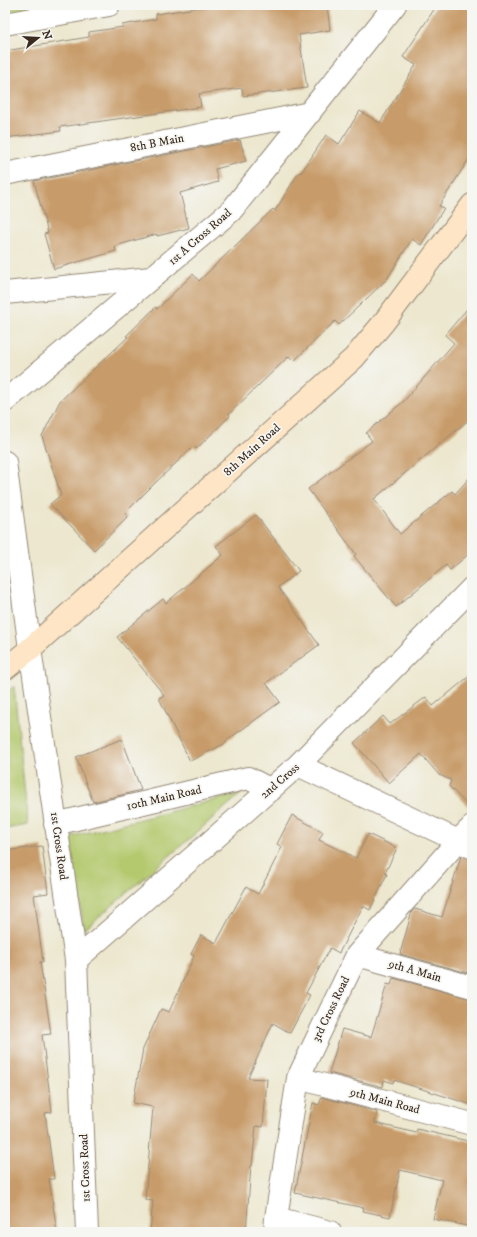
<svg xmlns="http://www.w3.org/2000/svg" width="477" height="1237" font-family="'IM FELL DW Pica',serif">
	<rect width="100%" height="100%" fill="#f6f6f2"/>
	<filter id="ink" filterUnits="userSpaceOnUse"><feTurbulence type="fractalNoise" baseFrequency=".025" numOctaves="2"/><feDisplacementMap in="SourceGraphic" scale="8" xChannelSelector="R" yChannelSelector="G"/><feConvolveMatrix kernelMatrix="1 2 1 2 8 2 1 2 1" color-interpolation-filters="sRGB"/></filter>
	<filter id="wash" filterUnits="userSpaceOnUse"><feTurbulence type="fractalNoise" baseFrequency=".012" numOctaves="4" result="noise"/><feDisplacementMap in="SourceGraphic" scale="16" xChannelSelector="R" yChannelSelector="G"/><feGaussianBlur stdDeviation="0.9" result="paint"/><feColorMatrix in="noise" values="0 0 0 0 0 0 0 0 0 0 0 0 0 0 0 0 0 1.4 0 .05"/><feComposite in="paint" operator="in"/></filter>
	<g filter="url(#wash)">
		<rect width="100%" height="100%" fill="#ece7ce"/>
		<path fill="#b4c96e" stroke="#787a46" d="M 5,5 L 110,5 L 5,24 Z
			M 14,686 L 28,825 L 5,829 L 5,694 Z
			M 242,793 L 84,930 L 70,837 Z"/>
		<g id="blocks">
			<path fill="#c89c6a" d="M 216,5 L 327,5 L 330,30 L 299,35 L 307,88 L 243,96 L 242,88 L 199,94 L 201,107 L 60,127 L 61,131 L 5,138 L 5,51 L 89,37 L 89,32 L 123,27 L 122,25 L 156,19 L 156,14 Z
				M 437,5 L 472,5 L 472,154 L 439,206 L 444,208 L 421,245 L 412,239 L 387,279 L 339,325 L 335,321 L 294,361 L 289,356 L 229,414 L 230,416 L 196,449 L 194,446 L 156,482 L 125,513 L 128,517 L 94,550 L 50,504 L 61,495 L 42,436 L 60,401 L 128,337 L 126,336 L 156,307 L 157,309 L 193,274 L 199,281 L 273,209 L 275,211 L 299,172 L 301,173 L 326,135 L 339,144 L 360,111 L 380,123 L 416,65 L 403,57 Z
				M 240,140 L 246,161 L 215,169 L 218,182 L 180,193 L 189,228 L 157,236 L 157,234 L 115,246 L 116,251 L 54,269 L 44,234 L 48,233 L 34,181 Z
				M 472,303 L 472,417 L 374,499 L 400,534 L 452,491 L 455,494 L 472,475 L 472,551 L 450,570 L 446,565 L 396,607 L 354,556 L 356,554 L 308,489 L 372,441 L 366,433 L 404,401 L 454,343 L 445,335 Z
				M 256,515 L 299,571 L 278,587 L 319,645 L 266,683 L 280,702 L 226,741 L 226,743 L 190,761 L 159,698 L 164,695 L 117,637 L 163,599 L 166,603 L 223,555 L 216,546 Z
				M 472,674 L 472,810 L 449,786 L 451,780 L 439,775 L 421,754 L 389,783 L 354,743 L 383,716 L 390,724 L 426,697 L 433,706 Z
				M 122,739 L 141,790 L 93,802 L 76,757 Z
				M 292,815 L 323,832 L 319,840 L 356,858 L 368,834 L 397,848 L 385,873 L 387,874 L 370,910 L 363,906 L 339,953 L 330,948 L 306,993 L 310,995 L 290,1033 L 273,1023 L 248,1078 L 267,1079 L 263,1127 L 256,1126 L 252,1166 L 251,1166 L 246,1232 L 150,1232 L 153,1201 L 145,1200 L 153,1107 L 133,1103 L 143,1049 L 161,1009 L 169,1012 L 194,956 L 191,954 L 201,935 L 216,943 L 246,887 L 258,894 L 282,847 L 277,844 Z
				M 42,846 L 48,893 L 34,895 L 43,962 L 40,962 L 51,1034 L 42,1035 L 52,1112 L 45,1113 L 54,1179 L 49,1179 L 57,1232 L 5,1232 L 5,851 Z
				M 461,856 L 472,859 L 472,974 L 400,954 L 412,911 L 415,909 L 442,917 Z
				M 393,978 L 472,999 L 472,1105 L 394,1080 L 393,1083 L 384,1080 L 383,1087 L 329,1073 L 342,1029 L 371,1037 L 387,984 L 391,985 Z
				M 322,1097 L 377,1112 L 375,1123 L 416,1133 L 417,1129 L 472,1142 L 472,1227 L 433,1219 L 442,1180 L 400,1170 L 390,1217 L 363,1211 L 364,1208 L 295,1193 L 313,1103 L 319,1105 Z"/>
		</g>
	</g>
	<g filter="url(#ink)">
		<use href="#blocks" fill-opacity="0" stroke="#948876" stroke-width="1"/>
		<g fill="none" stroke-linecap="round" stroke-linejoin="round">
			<g stroke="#948876" stroke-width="24">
				<path id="street" d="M 5,24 L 109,5
					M 5,174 L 310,113
					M 5,293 L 151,278
					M 5,401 L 231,211 L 395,5
					M 5,462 L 30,649 L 76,960 L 87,1232
					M 298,765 L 471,847
					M 55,824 L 248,778 L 271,790
					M 357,955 L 472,987
					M 76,960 L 298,765 L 472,588
					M 298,1078 L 472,1124
					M 276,1218 L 330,1232
					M 275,1232 L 276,1218 L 298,1078 L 357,955 L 458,841 L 472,827"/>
			</g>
			<g stroke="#948876" stroke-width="24">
				<path id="secondary" d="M 5,669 L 30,649 L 354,358 L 384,322 L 472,205"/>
			</g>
			<use href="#street" stroke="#fff" stroke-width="22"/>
			<use href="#secondary" stroke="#fde5c5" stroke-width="22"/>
		</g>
	</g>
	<g text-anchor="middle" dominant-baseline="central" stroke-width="3.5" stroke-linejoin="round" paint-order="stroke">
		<g font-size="12" fill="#3b2a1e" stroke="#f6f6f2">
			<text transform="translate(157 143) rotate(-11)">8th B Main</text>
			<text transform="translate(200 237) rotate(-41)">1st A Cross Road</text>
			<text transform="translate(252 450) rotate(-42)">8th Main Road</text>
			<text transform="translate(280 781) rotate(-41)">2nd Cross</text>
			<text transform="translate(164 798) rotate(-13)">10th Main Road</text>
			<text transform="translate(59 846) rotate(82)">1st Cross Road</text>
			<text transform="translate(415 971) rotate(16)">9th A Main</text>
			<text transform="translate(331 1009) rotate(-64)">3rd Cross Road</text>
			<text transform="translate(385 1101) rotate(15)">9th Main Road</text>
			<text transform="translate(85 1168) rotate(-92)">1st Cross Road</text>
		</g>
	</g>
	<rect width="477" height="1237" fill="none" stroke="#f6f6f2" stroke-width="20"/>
	<g transform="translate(38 38) rotate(72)" stroke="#f6f6f2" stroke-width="3" paint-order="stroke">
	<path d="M0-3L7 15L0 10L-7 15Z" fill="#3b2a1e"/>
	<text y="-6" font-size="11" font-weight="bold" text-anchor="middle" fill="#3b2a1e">N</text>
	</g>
</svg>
